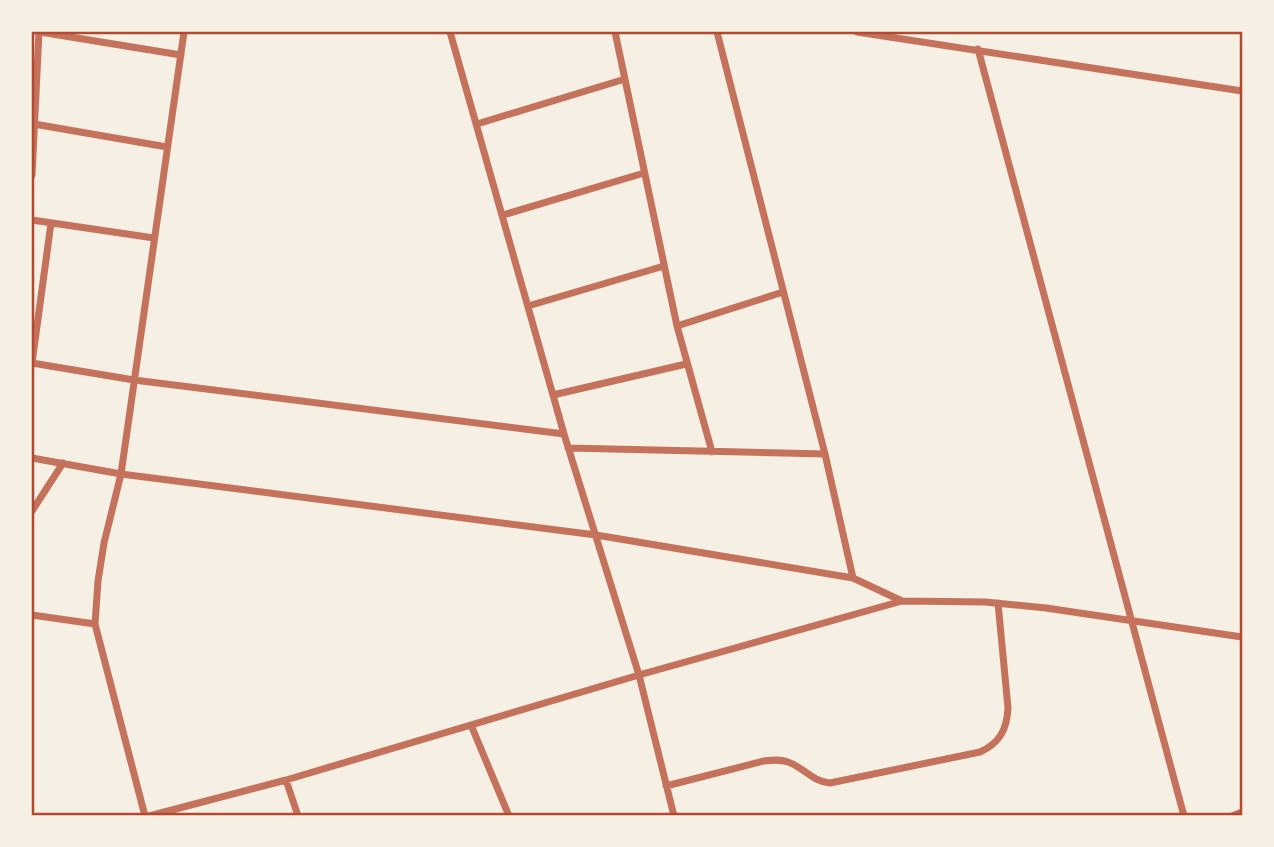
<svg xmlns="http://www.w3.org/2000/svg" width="1274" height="847" font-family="Helvetica,sans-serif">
	<rect width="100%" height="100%" fill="#f6efe4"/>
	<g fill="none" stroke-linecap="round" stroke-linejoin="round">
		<path stroke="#c5725c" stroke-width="7" d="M 40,32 L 181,55
			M 450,32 L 564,434 L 639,675 L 674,816
			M 615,32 L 677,326 L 712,452
			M 717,32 L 825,454 L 853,578
			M 857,32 L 1242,91
			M 978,49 L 1184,816
			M 34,124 L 167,147
			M 477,124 L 625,79
			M 32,175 L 39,32
			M 503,215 L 644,173
			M 32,220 L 154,238
			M 528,306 L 664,266
			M 677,326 L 783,292
			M 32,363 L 134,380 L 564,434
			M 32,363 L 51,223
			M 553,395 L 686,364
			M 568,448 L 825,454
			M 32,458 L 121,474 L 596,535 L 853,578 L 902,601
			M 32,511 L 63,463
			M 32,615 L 95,624
			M 471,725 L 509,816
			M 286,780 L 298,816
			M 666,786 L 764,761 C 772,760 780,759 788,762 C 803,767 813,782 830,783 L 980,752 C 1000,743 1007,729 1008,708 L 998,603
			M 145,816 L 95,624 L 98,581 L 104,543 L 121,474 L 184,32
			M 149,816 L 286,780 L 639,675 L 902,601 L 985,602 L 1046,608 L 1242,637
			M 1232,816 L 1242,812"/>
	</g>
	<rect width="1274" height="847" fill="none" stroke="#f6efe4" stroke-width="66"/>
	<rect x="33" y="33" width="1208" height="781" fill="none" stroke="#b5482f" stroke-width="2.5"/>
</svg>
